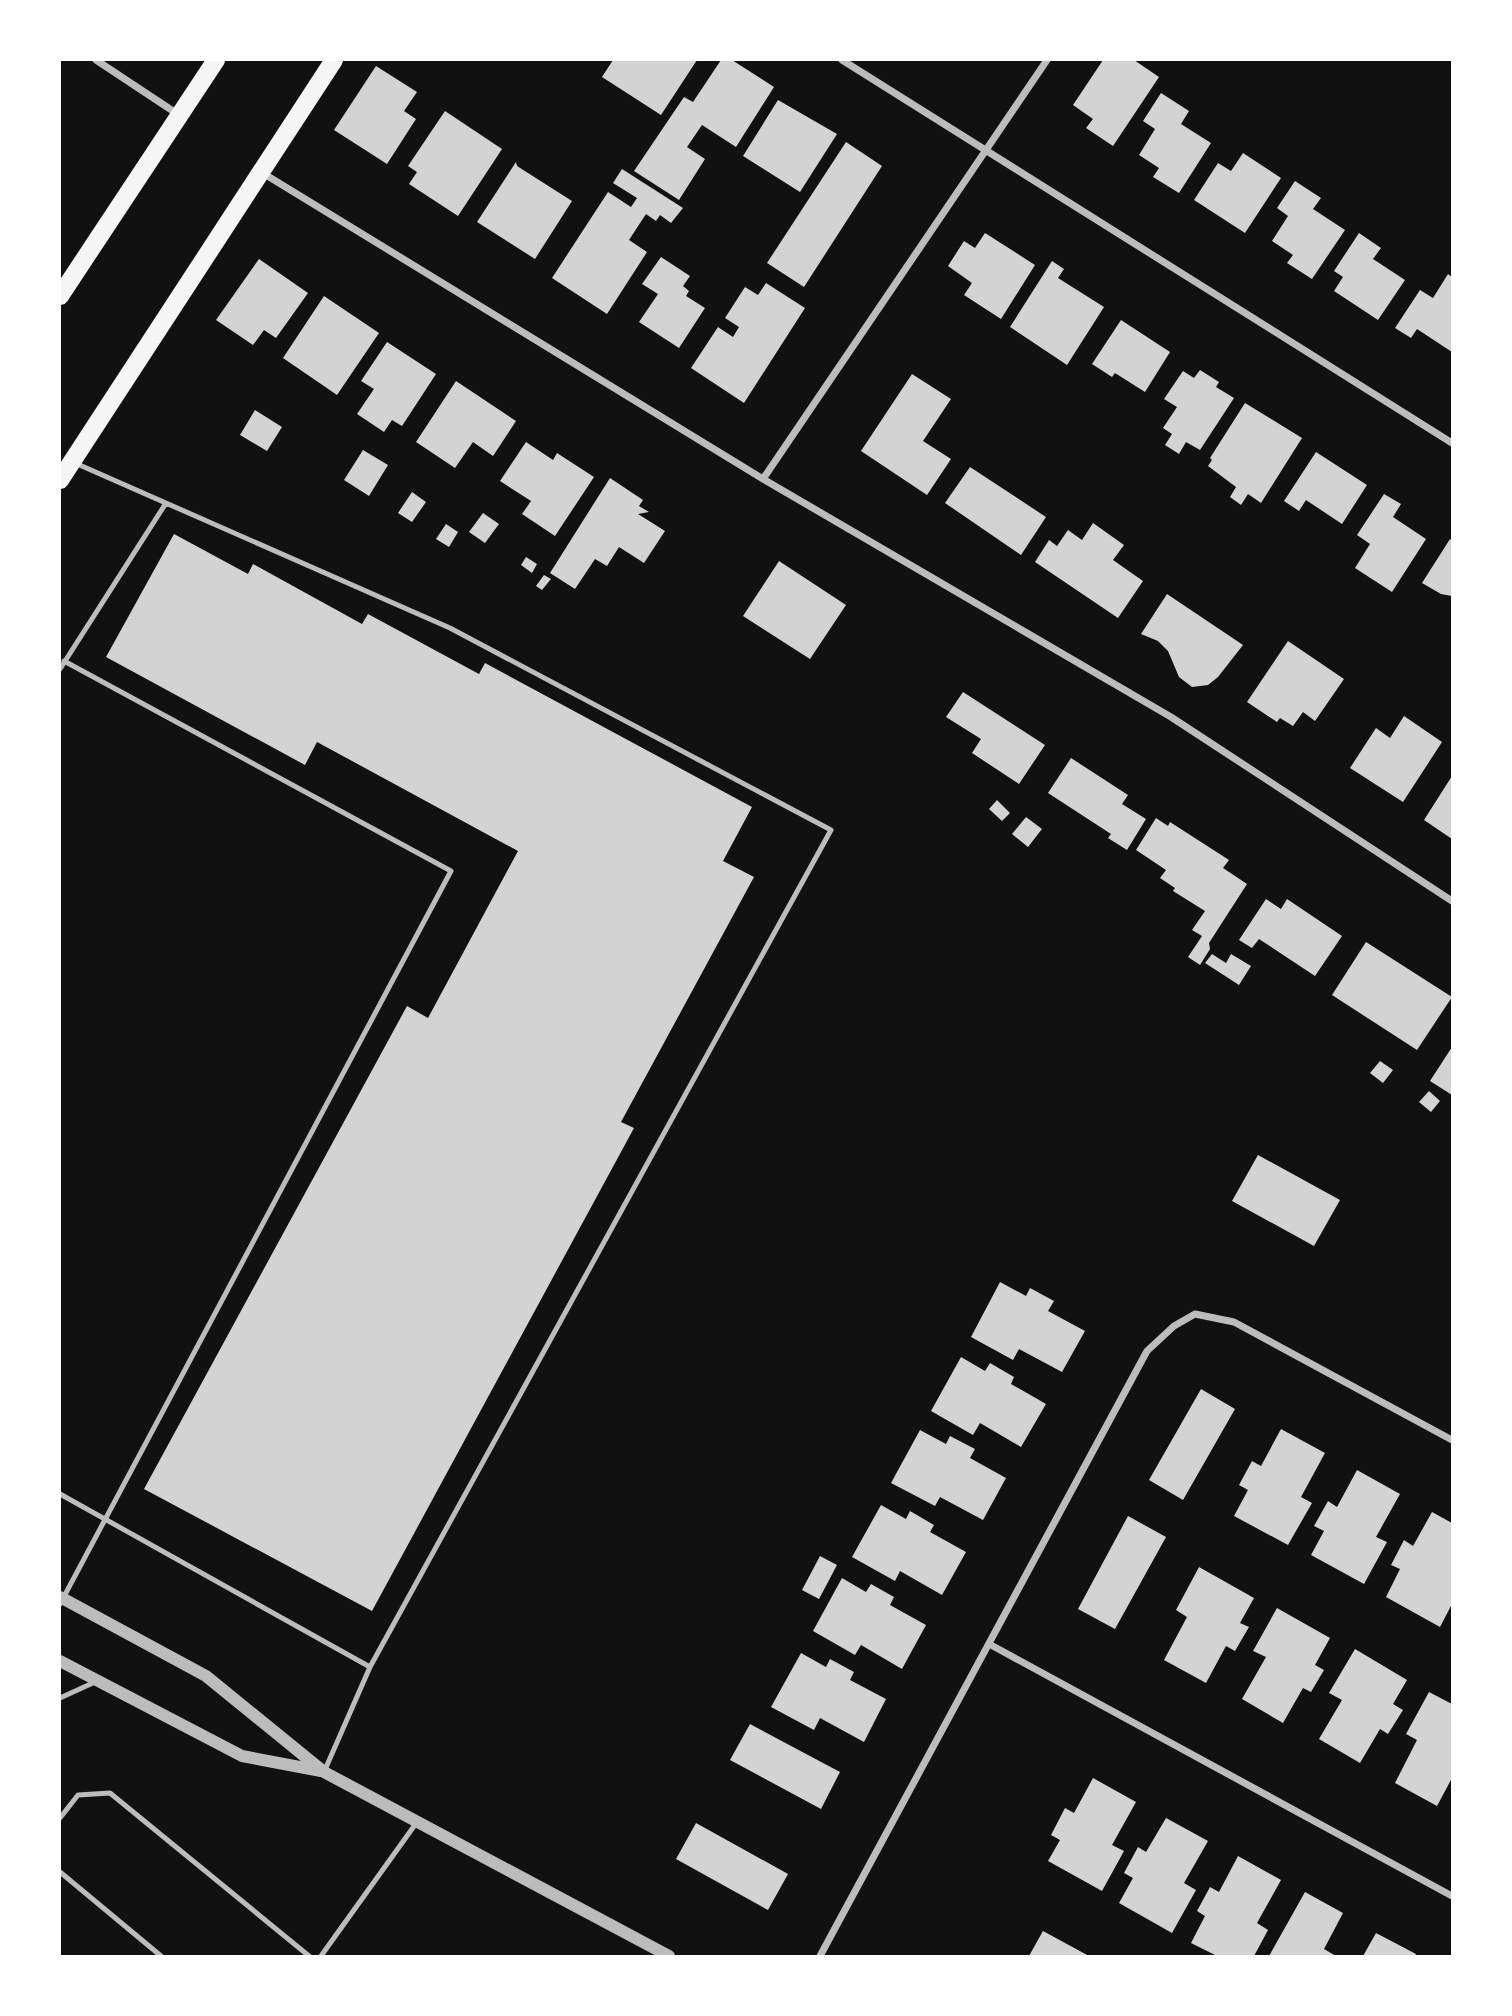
<svg xmlns="http://www.w3.org/2000/svg" width="1512" height="2016" font-family="'DejaVu Sans',sans-serif">
	<rect width="100%" height="100%" fill="#111"/>
	<path fill="#d3d3d3" d="M 613,60 L 697,60 L 661,115 L 602,77 Z
		M 721,60 L 732,60 L 774,87 L 736,147 L 702,125 L 687,147 L 705,159 L 679,200 L 634,171 L 684,97 L 693,102 Z
		M 1103,60 L 1134,60 L 1159,77 L 1113,146 L 1086,128 L 1093,119 L 1073,105 Z
		M 376,66 L 417,92 L 404,111 L 416,119 L 387,164 L 334,130 Z
		M 1161,93 L 1189,111 L 1181,124 L 1211,143 L 1179,193 L 1153,177 L 1159,168 L 1139,155 L 1155,129 L 1143,121 Z
		M 778,100 L 837,134 L 800,192 L 743,156 Z
		M 445,111 L 502,149 L 458,216 L 409,184 L 417,172 L 408,166 Z
		M 846,142 L 882,166 L 804,287 L 767,263 Z
		M 1243,153 L 1281,178 L 1245,233 L 1194,200 L 1218,163 L 1231,171 Z
		M 516,162 L 517,166 L 572,201 L 535,259 L 477,222 Z
		M 622,169 L 683,208 L 671,223 L 660,215 L 656,221 L 646,214 L 629,240 L 647,252 L 607,314 L 552,278 L 608,192 L 631,207 L 637,198 L 613,183 Z
		M 1295,181 L 1321,198 L 1313,209 L 1345,230 L 1312,279 L 1287,263 L 1293,255 L 1272,241 L 1288,216 L 1277,208 Z
		M 985,233 L 1035,265 L 1001,319 L 964,295 L 972,283 L 948,266 L 964,241 L 975,248 Z
		M 1359,233 L 1381,248 L 1373,259 L 1405,280 L 1378,320 L 1334,291 L 1343,277 L 1334,271 Z
		M 661,257 L 690,276 L 683,286 L 689,291 L 686,296 L 705,308 L 679,348 L 639,322 L 658,294 L 642,284 Z
		M 259,259 L 308,293 L 276,338 L 264,330 L 253,345 L 216,320 Z
		M 1052,261 L 1064,269 L 1058,278 L 1104,307 L 1067,365 L 1010,327 Z
		M 1448,274 L 1452,277 L 1452,352 L 1417,329 L 1411,338 L 1395,328 L 1420,290 L 1433,298 Z
		M 766,283 L 805,308 L 744,403 L 691,368 L 718,327 L 733,337 L 739,327 L 725,318 L 745,287 L 758,295 Z
		M 324,296 L 379,333 L 337,395 L 283,358 Z
		M 1121,320 L 1170,352 L 1145,392 L 1115,373 L 1112,377 L 1092,364 Z
		M 387,342 L 436,374 L 402,426 L 392,420 L 384,432 L 357,414 L 374,389 L 361,381 Z
		M 1200,370 L 1219,382 L 1216,387 L 1234,398 L 1200,450 L 1186,442 L 1179,454 L 1165,445 L 1172,434 L 1163,428 L 1177,407 L 1164,399 L 1183,371 L 1194,378 Z
		M 912,374 L 951,399 L 923,441 L 951,459 L 927,495 L 861,451 Z
		M 456,381 L 516,421 L 493,456 L 473,442 L 455,468 L 416,442 Z
		M 1245,403 L 1302,438 L 1261,503 L 1248,494 L 1241,505 L 1230,497 L 1236,487 L 1208,466 L 1212,460 L 1210,458 Z
		M 255,410 L 282,427 L 267,451 L 240,435 Z
		M 526,442 L 553,460 L 557,453 L 594,477 L 555,536 L 522,514 L 531,501 L 500,481 Z
		M 363,450 L 388,465 L 369,496 L 344,480 Z
		M 1316,452 L 1367,485 L 1342,524 L 1306,500 L 1299,511 L 1284,501 Z
		M 970,467 L 1046,517 L 1021,555 L 945,503 Z
		M 610,478 L 643,500 L 639,506 L 649,512 L 638,514 L 665,531 L 644,563 L 619,547 L 607,566 L 595,559 L 575,589 L 550,573 Z
		M 412,492 L 426,502 L 412,522 L 398,513 Z
		M 1384,494 L 1401,504 L 1393,517 L 1426,539 L 1392,592 L 1355,568 L 1370,544 L 1357,535 Z
		M 483,513 L 499,524 L 485,543 L 469,532 Z
		M 1093,523 L 1124,545 L 1113,560 L 1143,581 L 1118,618 L 1035,562 L 1049,540 L 1057,546 L 1068,530 L 1082,540 Z
		M 446,524 L 458,532 L 449,547 L 436,539 Z
		M 174,534 L 248,574 L 253,564 L 362,624 L 368,614 L 479,674 L 485,663 L 752,807 L 723,861 L 754,877 L 621,1122 L 634,1128 L 372,1611 L 144,1489 L 407,1006 L 428,1018 L 518,851 L 317,742 L 305,765 L 106,657 Z
		M 1450,539 L 1452,541 L 1452,596 L 1441,594 L 1422,583 Z
		M 526,557 L 537,564 L 532,573 L 521,565 Z
		M 779,561 L 846,605 L 810,659 L 743,616 Z
		M 544,575 L 551,579 L 542,590 L 536,586 Z
		M 1167,594 L 1243,645 L 1218,677 L 1208,685 L 1192,687 L 1179,677 L 1168,651 L 1158,641 L 1141,634 Z
		M 1288,641 L 1344,679 L 1315,721 L 1303,712 L 1293,726 L 1280,718 L 1277,722 L 1247,702 Z
		M 963,692 L 1045,745 L 1019,784 L 972,753 L 981,739 L 946,717 Z
		M 1404,716 L 1442,742 L 1403,802 L 1350,768 L 1376,728 L 1390,738 Z
		M 1071,758 L 1128,795 L 1122,804 L 1146,819 L 1127,850 L 1108,838 L 1111,834 L 1048,793 Z
		M 1452,776 L 1452,839 L 1424,820 Z
		M 997,800 L 1010,813 L 1002,821 L 989,809 Z
		M 1026,817 L 1042,829 L 1028,847 L 1012,834 Z
		M 1156,818 L 1168,826 L 1170,822 L 1229,860 L 1223,868 L 1247,884 L 1209,943 L 1210,949 L 1200,965 L 1188,957 L 1202,936 L 1192,930 L 1205,911 L 1173,891 L 1175,888 L 1160,878 L 1166,870 L 1136,850 Z
		M 1266,899 L 1281,909 L 1287,899 L 1342,936 L 1315,976 L 1259,939 L 1252,948 L 1239,940 Z
		M 1366,942 L 1452,997 L 1417,1050 L 1332,995 Z
		M 1212,954 L 1226,963 L 1231,954 L 1251,966 L 1239,985 L 1205,963 Z
		M 1452,1047 L 1452,1095 L 1430,1081 Z
		M 1380,1061 L 1393,1070 L 1383,1083 L 1370,1073 Z
		M 1429,1091 L 1440,1101 L 1431,1112 L 1419,1102 Z
		M 1258,1155 L 1340,1200 L 1314,1246 L 1232,1201 Z
		M 1000,1282 L 1026,1296 L 1030,1288 L 1054,1301 L 1048,1311 L 1085,1331 L 1062,1372 L 1019,1349 L 1013,1360 L 971,1337 Z
		M 961,1357 L 985,1371 L 990,1363 L 1014,1377 L 1011,1384 L 1046,1404 L 1021,1447 L 980,1423 L 973,1435 L 931,1411 Z
		M 1201,1389 L 1235,1409 L 1183,1500 L 1149,1480 Z
		M 1281,1429 L 1325,1453 L 1301,1497 L 1312,1503 L 1288,1545 L 1234,1516 L 1248,1490 L 1239,1485 L 1252,1461 L 1261,1466 Z
		M 920,1430 L 946,1444 L 950,1436 L 975,1449 L 970,1458 L 1006,1478 L 983,1520 L 940,1497 L 935,1506 L 891,1483 Z
		M 1357,1470 L 1400,1494 L 1376,1537 L 1387,1542 L 1364,1584 L 1311,1555 L 1324,1531 L 1314,1526 L 1328,1501 L 1337,1507 Z
		M 881,1505 L 906,1519 L 910,1511 L 934,1525 L 930,1532 L 966,1552 L 942,1595 L 900,1571 L 895,1581 L 852,1557 Z
		M 1432,1512 L 1452,1523 L 1452,1604 L 1440,1627 L 1386,1597 L 1400,1569 L 1391,1565 L 1404,1540 L 1413,1546 Z
		M 1128,1516 L 1166,1537 L 1115,1629 L 1078,1609 Z
		M 820,1556 L 837,1565 L 819,1599 L 802,1590 Z
		M 1199,1567 L 1254,1598 L 1240,1623 L 1249,1627 L 1235,1651 L 1226,1646 L 1206,1683 L 1164,1660 L 1187,1617 L 1176,1610 Z
		M 842,1578 L 866,1592 L 871,1584 L 894,1597 L 890,1605 L 926,1625 L 902,1669 L 861,1645 L 855,1655 L 813,1631 Z
		M 1277,1608 L 1330,1638 L 1315,1665 L 1324,1670 L 1311,1692 L 1303,1688 L 1283,1723 L 1242,1699 L 1266,1657 L 1253,1651 Z
		M 1355,1649 L 1407,1680 L 1393,1704 L 1403,1710 L 1388,1734 L 1380,1729 L 1360,1763 L 1319,1739 L 1342,1700 L 1329,1693 Z
		M 801,1653 L 826,1667 L 830,1659 L 854,1672 L 850,1680 L 886,1699 L 864,1742 L 820,1718 L 814,1730 L 771,1707 Z
		M 1429,1692 L 1452,1704 L 1452,1778 L 1437,1806 L 1395,1783 L 1417,1740 L 1406,1734 Z
		M 750,1724 L 840,1772 L 821,1809 L 730,1760 Z
		M 1093,1778 L 1136,1802 L 1112,1845 L 1124,1851 L 1102,1891 L 1048,1861 L 1060,1840 L 1051,1835 L 1065,1808 L 1074,1813 Z
		M 1166,1818 L 1208,1841 L 1184,1883 L 1196,1890 L 1172,1933 L 1119,1903 L 1133,1878 L 1124,1873 L 1138,1847 L 1146,1852 Z
		M 696,1823 L 788,1874 L 768,1910 L 676,1859 Z
		M 1238,1856 L 1281,1880 L 1257,1923 L 1268,1930 L 1254,1956 L 1217,1956 L 1191,1943 L 1205,1916 L 1197,1911 L 1210,1887 L 1219,1892 Z
		M 1305,1892 L 1343,1913 L 1324,1949 L 1336,1956 L 1269,1956 Z
		M 1043,1931 L 1089,1956 L 1029,1956 Z
		M 1376,1933 L 1416,1954 L 1415,1956 L 1363,1956 Z"/>
	<g fill="none" stroke-linecap="round" stroke-linejoin="round">
		<path stroke="#bcbcbc" stroke-width="5" d="M 75,463 L 450,628 L 831,830 L 370,1667
			M 60,669 L 166,503
			M 60,1494 L 370,1667 L 324,1772
			M 60,1604 L 451,871 L 64,661
			M 60,1698 L 95,1682
			M 60,1818 L 78,1795 L 110,1793 L 309,1956
			M 60,1872 L 161,1956
			M 321,1956 L 417,1822"/>
		<path stroke="#bcbcbc" stroke-width="7" d="M 96,60 L 179,115
			M 842,60 L 1452,443
			M 261,172 L 763,479 L 1171,717 L 1452,901
			M 763,479 L 1047,60
			M 991,1645 L 1452,1896
			M 820,1956 L 1147,1351 L 1174,1326 L 1195,1314 L 1234,1322 L 1452,1440"/>
		<path stroke="#bcbcbc" stroke-width="12" d="M 60,1597 L 206,1676 L 324,1772 L 669,1956
			M 60,1661 L 242,1756 L 321,1771"/>
		<path stroke="#f5f5f5" stroke-width="18" d="M 60,296 L 216,60
			M 60,480 L 334,60"/>
	</g>
	<rect width="1512" height="2016" fill="none" stroke="#ffffff" stroke-width="122"/>
</svg>
